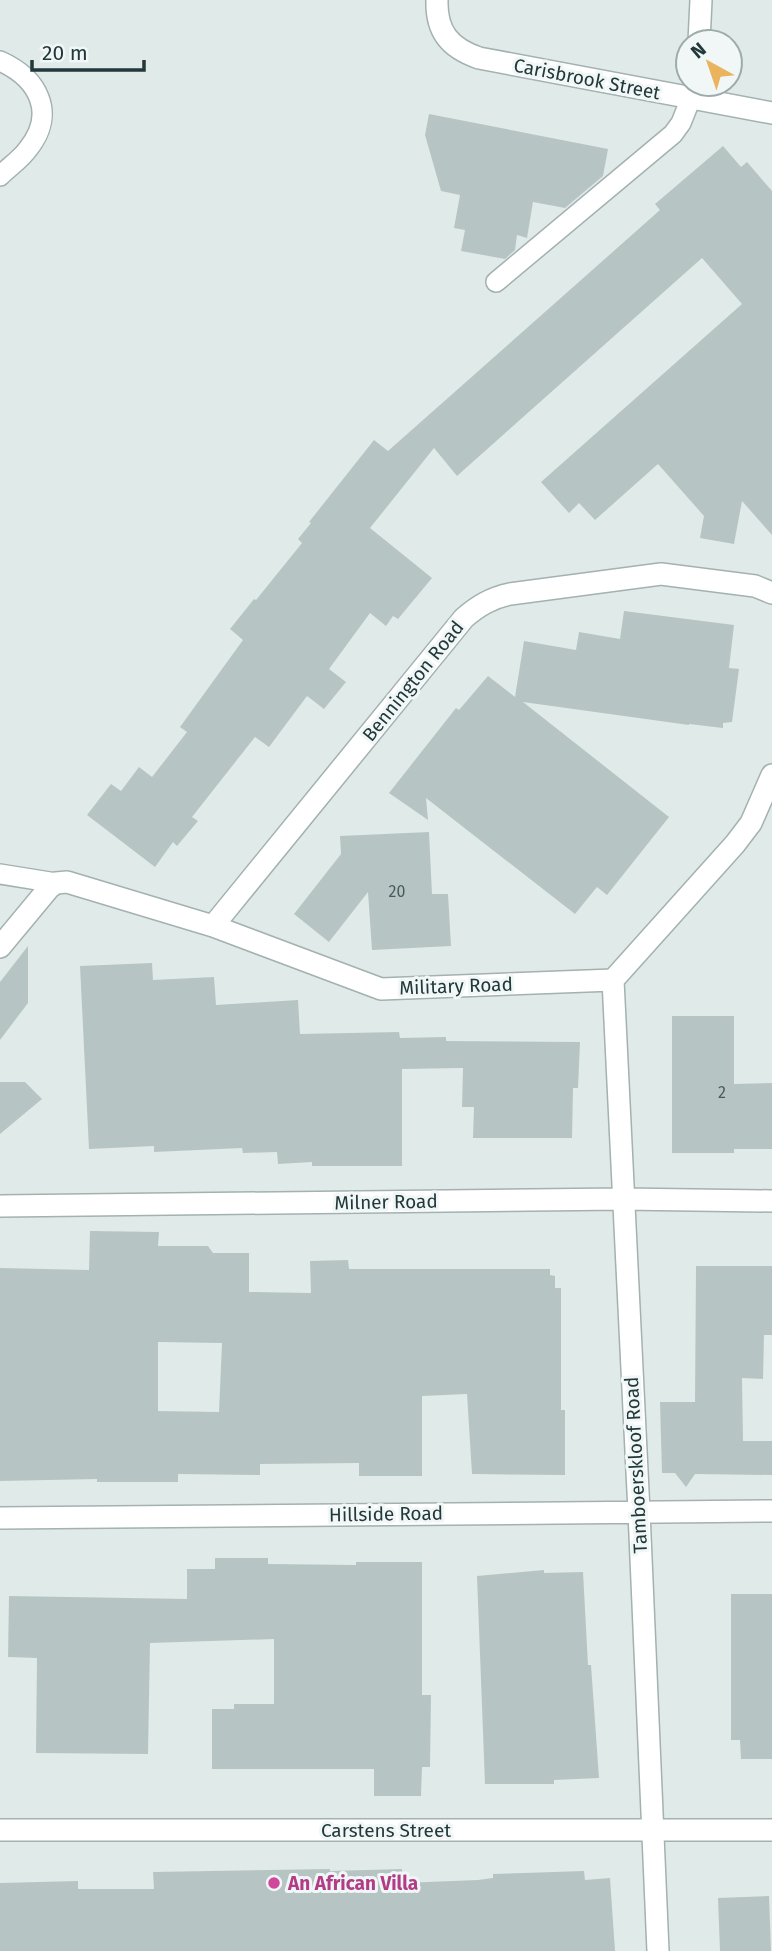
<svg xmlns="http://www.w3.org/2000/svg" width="772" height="1951" font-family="'Fira Sans',sans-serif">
	<rect width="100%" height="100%" fill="#e0eae9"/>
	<path fill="#b6c5c3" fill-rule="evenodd" d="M 429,114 L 608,149 L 603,176 L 565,208 L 533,202 L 527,238 L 517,235 L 515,250 L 505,259 L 461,251 L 465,230 L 454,228 L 460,195 L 441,191 L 425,135 Z
		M 723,146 L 741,167 L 747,162 L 772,191 L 772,535 L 742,501 L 734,544 L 700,538 L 704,516 L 658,464 L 595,520 L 579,503 L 569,513 L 541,482 L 742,304 L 702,258 L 457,476 L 434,448 L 370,528 L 432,578 L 398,619 L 393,616 L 386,626 L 370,613 L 329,669 L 346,682 L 324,709 L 307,696 L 269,747 L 255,737 L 192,817 L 198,821 L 177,846 L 173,842 L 155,867 L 87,815 L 111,784 L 121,791 L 139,767 L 152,777 L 187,732 L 180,727 L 243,640 L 230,629 L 254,599 L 256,600 L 302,543 L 298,539 L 311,523 L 309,522 L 374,440 L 388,451 L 660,210 L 655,204 Z
		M 624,611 L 734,625 L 729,668 L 739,669 L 732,722 L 723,723 L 723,728 L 689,724 L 689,725 L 523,702 L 669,817 L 607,895 L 597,887 L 575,914 L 426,798 L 428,820 L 389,793 L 456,708 L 459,710 L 488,676 L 515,697 L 524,641 L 576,650 L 579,632 L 620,639 Z
		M 429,832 L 432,894 L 448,894 L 451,946 L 372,950 L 368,892 L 329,942 L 294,914 L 341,854 L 340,836 Z
		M 28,946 L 28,1003 L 0,1040 L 0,982 Z
		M 152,963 L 153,980 L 214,977 L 216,1005 L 298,1000 L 300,1034 L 399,1032 L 400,1038 L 446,1037 L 446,1041 L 580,1042 L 578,1088 L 573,1088 L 572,1138 L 473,1138 L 474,1107 L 462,1107 L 463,1068 L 402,1069 L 402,1166 L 312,1166 L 312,1162 L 278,1164 L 277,1152 L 243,1153 L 242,1148 L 154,1152 L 154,1146 L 89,1149 L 80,966 Z
		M 672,1016 L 734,1016 L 734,1084 L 772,1083 L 772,1149 L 734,1149 L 734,1153 L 672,1153 Z
		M 0,1082 L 25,1082 L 42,1099 L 0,1134 Z
		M 90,1231 L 159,1232 L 158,1246 L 208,1246 L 213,1253 L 249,1253 L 249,1292 L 311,1293 L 310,1261 L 348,1260 L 349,1269 L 550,1269 L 550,1275 L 555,1276 L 555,1288 L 561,1288 L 561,1410 L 565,1410 L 565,1475 L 472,1474 L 467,1394 L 422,1396 L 422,1476 L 359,1476 L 359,1463 L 260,1464 L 260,1475 L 178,1474 L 178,1482 L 97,1482 L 97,1479 L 0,1481 L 0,1268 L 89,1270 ZM 158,1342 L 222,1343 L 219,1412 L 158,1411 Z
		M 696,1266 L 772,1266 L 772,1335 L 764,1335 L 763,1379 L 742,1378 L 743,1441 L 772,1441 L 772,1475 L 695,1474 L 686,1487 L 675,1473 L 662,1473 L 660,1402 L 695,1402 Z
		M 215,1558 L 268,1558 L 268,1564 L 356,1565 L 356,1562 L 422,1562 L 422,1695 L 431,1695 L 430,1767 L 422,1767 L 421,1796 L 374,1796 L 374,1769 L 212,1769 L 212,1709 L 234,1709 L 234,1704 L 274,1704 L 274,1639 L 150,1643 L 148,1754 L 36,1753 L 37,1658 L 8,1657 L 9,1596 L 187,1599 L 187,1569 L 215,1569 Z
		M 544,1570 L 544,1573 L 583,1572 L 588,1665 L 591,1665 L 599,1778 L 554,1780 L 554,1784 L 485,1784 L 477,1576 Z
		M 731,1594 L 772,1594 L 772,1759 L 741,1759 L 740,1740 L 731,1740 Z
		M 330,1869 L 330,1871 L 402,1869 L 402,1883 L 478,1880 L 493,1878 L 493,1874 L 584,1871 L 585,1880 L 610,1878 L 615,1951 L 0,1951 L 0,1883 L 78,1881 L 78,1889 L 154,1889 L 153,1872 Z
		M 769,1896 L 771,1951 L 720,1951 L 718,1898 Z"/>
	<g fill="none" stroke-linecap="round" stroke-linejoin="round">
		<g stroke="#a3b1b1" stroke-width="22">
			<path id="lane" d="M 0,61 C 38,78 57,113 28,149 C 21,159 9,167 0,176
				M 496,282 L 673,134 L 681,123 L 691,98
				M 0,874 L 56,883"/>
		</g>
		<g stroke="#a3b1b1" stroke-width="24">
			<path id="street" d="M 437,0 C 436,32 450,48 479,58 L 772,113
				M 699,42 L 701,0
				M 213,926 L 464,618 C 478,606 491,598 510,594 L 661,574 L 755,586 L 772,593
				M 0,947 L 49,888 L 56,883 L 67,882 L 213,926 L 381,989 L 613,980 L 735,844 L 751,823 L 772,775
				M 613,980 L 639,1512 L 658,1951
				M 0,1206 L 622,1199 L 772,1201
				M 0,1518 L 772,1511
				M 0,1830 L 772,1830"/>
		</g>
		<use href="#lane" stroke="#fff" stroke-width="19"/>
		<use href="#street" stroke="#fff" stroke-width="21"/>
	</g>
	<circle fill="#d1479c" stroke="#f0f7f6" stroke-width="2.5" cx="274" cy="1883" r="7"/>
	<g text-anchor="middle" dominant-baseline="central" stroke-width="6" stroke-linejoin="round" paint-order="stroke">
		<g font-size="16" fill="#475b5c">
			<text x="397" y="891">20</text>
			<text x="722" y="1092">2</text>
		</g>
		<g font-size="19" fill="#22383a" stroke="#f0f7f6">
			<text transform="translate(587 79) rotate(11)">Carisbrook Street</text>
			<text transform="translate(413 681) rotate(-51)">Bennington Road</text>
			<text transform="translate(456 986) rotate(-2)">Military Road</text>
			<text transform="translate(386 1202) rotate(-1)">Milner Road</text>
			<text transform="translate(636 1465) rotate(-93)">Tamboerskloof Road</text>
			<text transform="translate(386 1514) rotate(-1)">Hillside Road</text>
			<text x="386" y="1830">Carstens Street</text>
		</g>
		<g font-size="19" font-weight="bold" fill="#b23c85" stroke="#f0f7f6" text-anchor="start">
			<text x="288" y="1883">An African Villa</text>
		</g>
	</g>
	<g transform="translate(709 63) rotate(320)"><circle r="33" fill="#f0f7f6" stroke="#9eabab" stroke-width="2"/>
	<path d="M0-5L12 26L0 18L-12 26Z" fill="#eab35e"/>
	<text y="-10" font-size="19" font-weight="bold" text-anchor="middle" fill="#22383a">N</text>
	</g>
	<path d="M32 60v10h112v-10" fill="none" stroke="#22383a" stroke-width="3.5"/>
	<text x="42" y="60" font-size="21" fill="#22383a" stroke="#f0f7f6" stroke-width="5" paint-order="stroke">20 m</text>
</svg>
